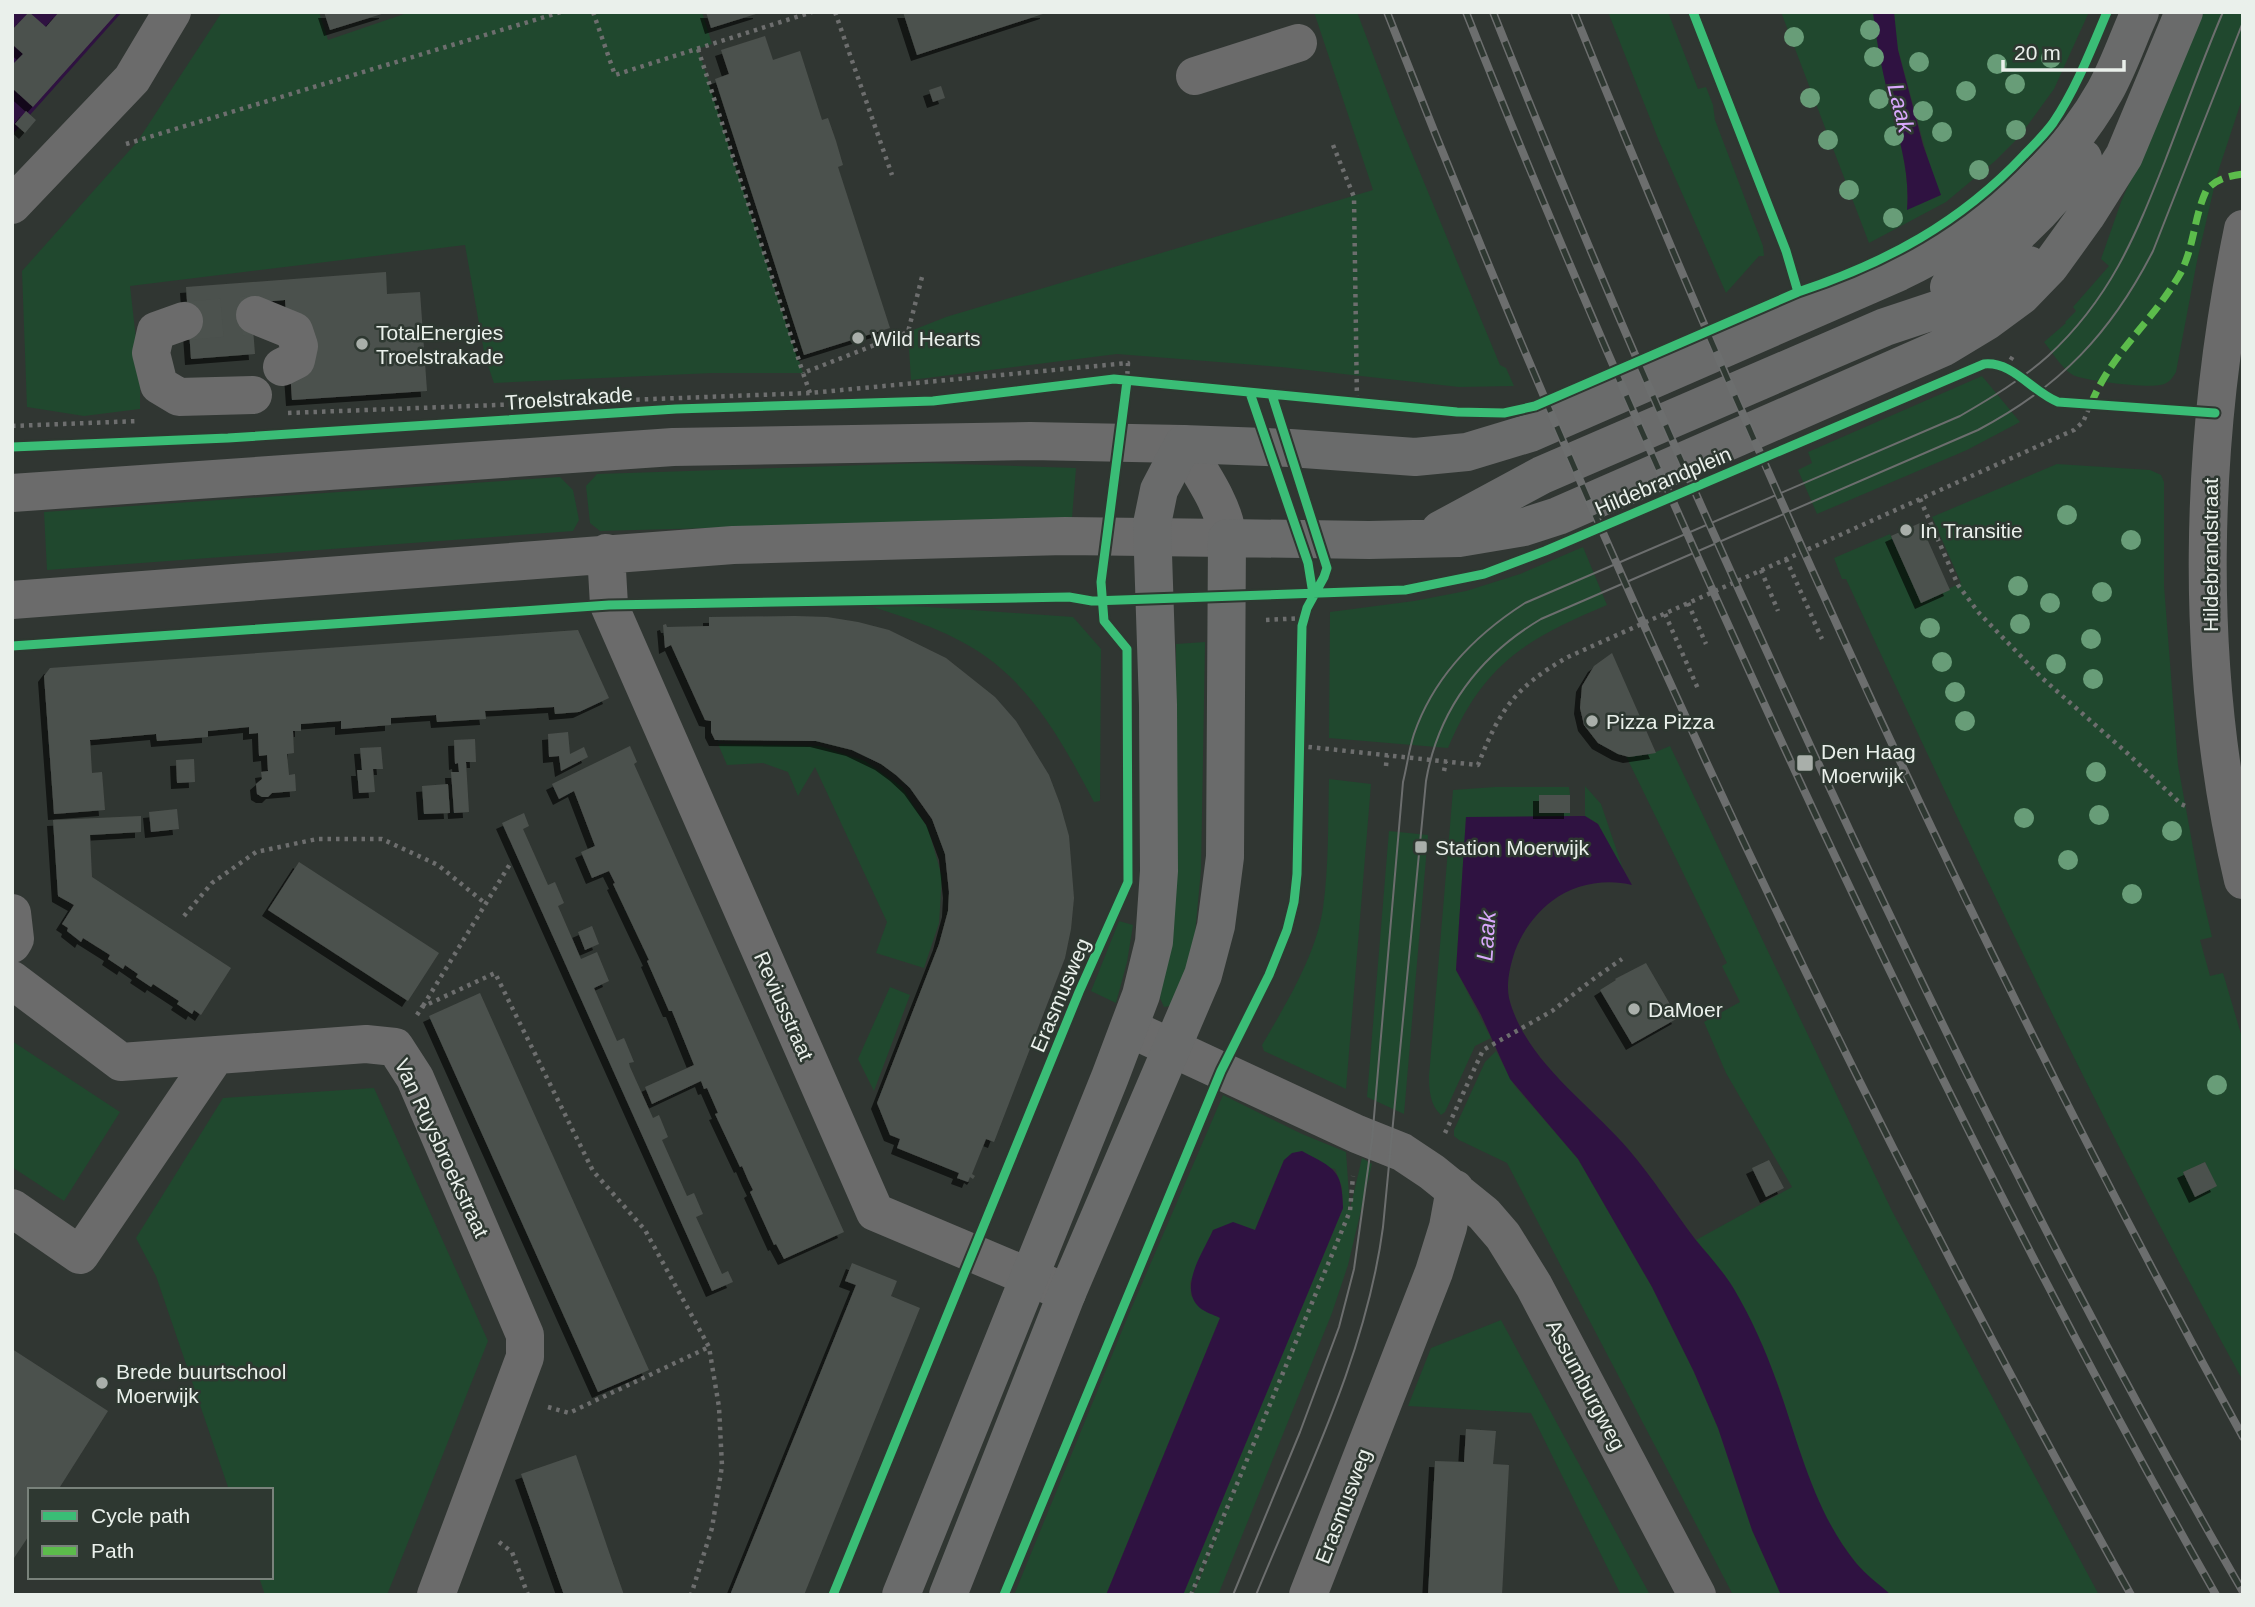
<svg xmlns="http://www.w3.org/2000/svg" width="2255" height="1607" font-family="Arial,sans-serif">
	<defs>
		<filter id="shadow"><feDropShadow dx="-6" dy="6" stdDeviation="0" flood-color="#0009"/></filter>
	</defs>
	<rect width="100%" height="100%" fill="#303632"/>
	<path fill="#20482e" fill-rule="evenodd" d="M 222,12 L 319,12 L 328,40 L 410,12 L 702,12 L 712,44 L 698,49 L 803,373 L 712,373 L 494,383 L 485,357 L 465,245 L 130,286 L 140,374 L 140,409 L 84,416 L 27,407 L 22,271 L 137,142 Z
		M 1314,12 L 1357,12 L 1396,115 L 1500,365 L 1506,368 L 1514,386 L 1459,387 L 1281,367 L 1117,354 L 911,380 L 908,332 L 946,317 L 1373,190 Z
		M 1608,12 L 1668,12 L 1698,89 L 1706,87 L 1713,105 L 1715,120 L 1763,246 L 1764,256 L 1759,256 L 1726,293 L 1659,141 Z
		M 1781,12 L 1873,12 C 1877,43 1883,73 1890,103 C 1899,139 1910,172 1907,209 L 1933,178 L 1896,42 L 1894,12 L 2089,12 L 2054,89 L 2019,137 L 1995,161 L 1946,202 L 1869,243 Z
		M 2204,12 L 2243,12 L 2243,96 L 2217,175 L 2197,261 L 2176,372 C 2172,379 2168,384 2160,385 C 2146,388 2085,381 2073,375 C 2062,369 2052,352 2044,342 L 2066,323 L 2065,322 L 2076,311 L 2073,307 L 2109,266 L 2101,259 L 2121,202 Z
		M 1982,376 L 2020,422 L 1967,450 L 1817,514 L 1798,470 L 1812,463 L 1808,452 Z
		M 927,463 L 1076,468 L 1072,518 L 600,531 L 590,523 L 586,486 L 597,474 Z
		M 2057,464 L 2150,470 L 2161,475 L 2164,482 L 2164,586 L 2178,765 L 2200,886 L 2212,937 L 2200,940 L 2210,976 L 2223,973 L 2243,1041 L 2243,1381 C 2099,1119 1971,850 1846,579 L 1842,579 L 1834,558 L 1890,534 L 1921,602 L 1961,583 L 1932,517 ZM 2205,1162 L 2216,1186 L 2195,1196 L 2183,1173 Z
		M 560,477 L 573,490 L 579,520 L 573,531 L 47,570 L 44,512 Z
		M 1583,547 L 1607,605 C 1526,639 1483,664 1448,748 L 1329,738 L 1330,612 L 1414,601 L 1466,591 L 1520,574 Z
		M 857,602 L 1073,617 L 1101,649 L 1100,801 L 1094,802 C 1066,749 1036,692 985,656 C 947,629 900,616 857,602 Z
		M 1205,642 L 1201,870 L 1194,944 L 1185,974 L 1170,1006 L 1164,1007 L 1160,998 L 1177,869 L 1176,644 Z
		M 718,744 L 820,746 L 865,761 L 902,787 L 928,828 L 942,877 L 939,923 L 924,968 L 876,953 L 887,922 L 815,767 L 798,796 L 788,772 L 763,763 L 727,765 Z
		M 1670,746 L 1892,1211 L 2099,1595 L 1891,1595 C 1882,1587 1871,1580 1863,1571 C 1834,1539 1813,1494 1799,1454 C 1791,1429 1785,1402 1775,1377 C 1755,1325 1733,1283 1696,1240 L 1792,1187 L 1726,1073 L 1704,1022 L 1740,1002 L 1722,966 L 1727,963 L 1626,756 L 1651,754 Z
		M 1329,779 L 1371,784 L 1346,1089 L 1264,1051 L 1262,1045 C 1286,1004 1316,955 1323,908 C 1329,865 1328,822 1329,779 Z
		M 1585,786 L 1601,804 L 1626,878 L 1598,824 L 1585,816 Z
		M 1495,787 L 1569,787 L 1570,795 L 1540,795 L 1539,812 L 1570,813 L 1570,816 L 1466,818 L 1456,970 L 1491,1038 L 1475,1046 L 1445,1112 L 1441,1115 C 1430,1105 1429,1090 1429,1076 L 1453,790 Z
		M 1389,831 L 1428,835 L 1404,1114 L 1367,1097 Z
		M 1119,921 L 1133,925 L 1127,962 L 1116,1003 L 1091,991 Z
		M 890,987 L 910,995 L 874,1091 L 858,1059 Z
		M 12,1041 L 120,1112 L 64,1201 L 12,1167 Z
		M 1496,1051 L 1514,1085 L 1578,1159 L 1652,1287 L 1694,1372 L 1718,1428 L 1752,1530 L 1781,1595 L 1733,1595 L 1507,1163 L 1459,1140 L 1454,1136 L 1454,1130 L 1485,1062 Z
		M 374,1088 L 488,1341 L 387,1595 L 265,1595 L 259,1577 L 271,1577 L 271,1490 L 229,1490 L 156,1276 L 136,1238 L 223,1098 Z
		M 1223,1095 L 1302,1134 L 1346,1152 L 1350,1209 L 1362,1158 L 1372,1164 L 1348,1265 L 1332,1313 L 1218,1595 L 1193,1595 L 1245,1465 L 1191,1595 L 1183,1595 L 1343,1208 L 1342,1187 L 1335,1169 L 1284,1160 L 1255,1230 L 1213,1230 L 1190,1283 L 1191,1296 L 1220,1318 L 1106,1595 L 1014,1595 L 1128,1316 Z
		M 1501,1320 L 1650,1595 L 1621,1595 L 1531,1413 L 1408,1406 L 1431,1348 Z"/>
	<path fill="#2f1241" d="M 12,12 L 122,12 L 12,135 Z
		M 1873,12 L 1894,12 L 1898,50 L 1923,145 L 1941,195 L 1907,210 C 1910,174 1900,143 1892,108 C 1883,77 1877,45 1873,12 Z
		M 1585,816 L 1598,824 L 1632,885 C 1606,878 1573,884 1552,901 C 1535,914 1522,932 1515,951 C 1510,966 1506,983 1509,998 C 1525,1061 1590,1104 1629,1150 C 1653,1178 1673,1210 1695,1239 C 1709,1256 1723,1271 1734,1289 C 1751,1318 1765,1349 1776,1380 C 1799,1443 1813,1510 1856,1563 C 1866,1575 1879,1584 1891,1595 L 1781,1595 L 1752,1530 L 1718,1428 L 1694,1372 L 1652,1287 L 1578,1159 L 1510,1079 L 1481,1015 L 1456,970 L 1466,817 Z
		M 1302,1151 C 1335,1169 1342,1169 1343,1208 L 1183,1595 L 1106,1595 L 1220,1318 C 1214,1315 1205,1312 1200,1308 C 1177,1288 1204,1251 1213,1230 L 1233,1222 L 1255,1230 L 1284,1160 L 1292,1153 Z"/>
	<path fill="#4c514d" filter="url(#shadow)" d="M 29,12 L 46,27 L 59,12 L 118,12 L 33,107 L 12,88 L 12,65 L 23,54 L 12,44 L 12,30 Z
		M 324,12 L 385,12 L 385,13 L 330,30 Z
		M 706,12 L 759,12 L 759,13 L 711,28 Z
		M 903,12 L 1046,12 L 1046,13 L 917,55 Z
		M 765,36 L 773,60 L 800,51 L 822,120 L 828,118 L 836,141 L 843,165 L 838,167 L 890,328 L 804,355 L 715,79 L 729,74 L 721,50 Z
		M 941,86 L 945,98 L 933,102 L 929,90 Z
		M 26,111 L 36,120 L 25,133 L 15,124 Z
		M 386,272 L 387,294 L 420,292 L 427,391 L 292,400 L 285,300 L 251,303 L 255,354 L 191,359 L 186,287 Z
		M 1920,523 L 1950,590 L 1921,603 L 1891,536 Z
		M 795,616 L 827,617 L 858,622 L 889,630 L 946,658 L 995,697 L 1016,721 L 1049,775 L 1060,804 L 1069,836 L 1074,898 L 1071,929 L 1065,958 L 994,1142 L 986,1139 L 972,1174 L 975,1176 L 973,1179 L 970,1177 L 968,1182 L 957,1178 L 959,1173 L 897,1148 L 900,1139 L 890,1135 L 877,1103 L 939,944 L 948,911 L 949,892 L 945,854 L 932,819 L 910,788 L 896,775 L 881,764 L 852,750 L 816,741 L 715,740 L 711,732 L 711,721 L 705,720 L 671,645 L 665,648 L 663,625 L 666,624 L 667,627 L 709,626 L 709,617 Z
		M 578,630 L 609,698 L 579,712 L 555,714 L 554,707 L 485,711 L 486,719 L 437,722 L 436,715 L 391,718 L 391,725 L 341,729 L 341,721 L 301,724 L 301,731 L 293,731 L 294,753 L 287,754 L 289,775 L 295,774 L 296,791 L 272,793 L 268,797 L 262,797 L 257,794 L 256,784 L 262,779 L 261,772 L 268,771 L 267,755 L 259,756 L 258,733 L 249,734 L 249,727 L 208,731 L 208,737 L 157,741 L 156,734 L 90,740 L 92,773 L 102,772 L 105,810 L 54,814 L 44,676 L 50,668 Z
		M 1612,653 L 1656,753 L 1629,757 L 1618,754 L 1598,743 L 1584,725 L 1580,708 L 1582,686 L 1594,666 Z
		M 568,732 L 570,754 L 584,747 L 588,757 L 561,771 L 559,756 L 549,757 L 548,734 Z
		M 475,739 L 476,762 L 466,762 L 469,812 L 454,813 L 451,772 L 459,772 L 458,763 L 455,764 L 454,740 Z
		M 630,746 L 637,762 L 634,764 L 844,1232 L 784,1259 L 776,1244 L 774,1245 L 750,1192 L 753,1190 L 748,1180 L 742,1166 L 740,1167 L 715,1114 L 718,1113 L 707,1088 L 704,1089 L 701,1081 L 652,1104 L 645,1087 L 694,1065 L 672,1011 L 669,1011 L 647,961 L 649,960 L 613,884 L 615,883 L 609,871 L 592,878 L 581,852 L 595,846 L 574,791 L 559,799 L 552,784 Z
		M 381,747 L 383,769 L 373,769 L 375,792 L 359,793 L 357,770 L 362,770 L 360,748 Z
		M 194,759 L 195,782 L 177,783 L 176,760 Z
		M 448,784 L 450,813 L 424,814 L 422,786 Z
		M 1539,795 L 1570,795 L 1570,813 L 1539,813 Z
		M 177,809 L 179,829 L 151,832 L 149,812 Z
		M 524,813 L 529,826 L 523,829 L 548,885 L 555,882 L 564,903 L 558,906 L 581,959 L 597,952 L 609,981 L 594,988 L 617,1041 L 624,1038 L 634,1062 L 629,1063 L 630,1067 L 653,1118 L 659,1115 L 668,1137 L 662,1140 L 687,1196 L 694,1193 L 703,1214 L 696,1217 L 722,1274 L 728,1271 L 733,1282 L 712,1291 L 502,823 Z
		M 141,816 L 141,832 L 90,835 L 92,877 L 231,968 L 201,1015 L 194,1010 L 192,1014 L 177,1004 L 179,1001 L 153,984 L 151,987 L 136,977 L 138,974 L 125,965 L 123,969 L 108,959 L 110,955 L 83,938 L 81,942 L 67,931 L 68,928 L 62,924 L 74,905 L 58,896 L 53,820 Z
		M 299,862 L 439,953 L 408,1001 L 268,910 Z
		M 592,926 L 599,944 L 585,950 L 578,932 Z
		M 1646,963 L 1678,1018 L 1632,1044 L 1600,990 L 1616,980 L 1615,979 Z
		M 480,993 L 649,1370 L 598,1392 L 429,1016 Z
		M 1769,1160 L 1784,1188 L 1766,1197 L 1752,1168 Z
		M 2205,1162 L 2217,1186 L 2195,1197 L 2183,1172 Z
		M 852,1263 L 897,1281 L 891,1296 L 920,1308 L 804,1595 L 730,1595 L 856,1285 L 845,1281 Z
		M 12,1349 L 108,1411 L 58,1490 L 30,1490 L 30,1534 L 12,1561 Z
		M 1466,1429 L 1496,1431 L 1493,1464 L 1509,1465 L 1502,1595 L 1428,1595 L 1435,1461 L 1464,1462 Z
		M 576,1455 L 609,1552 L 624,1595 L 564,1595 L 521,1474 Z"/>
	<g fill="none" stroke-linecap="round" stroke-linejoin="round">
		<path stroke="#4c524e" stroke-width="38" stroke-dasharray="38 19" stroke-linecap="butt" d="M 184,321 L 255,315"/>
		<path stroke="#6d6e6e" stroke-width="4.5" stroke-dasharray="3.5 5" stroke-linecap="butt" d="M 593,12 L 615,75 L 812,12
			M 835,12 L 892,175
			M 698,49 L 803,373
			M 126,144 L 561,12
			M 1333,145 L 1354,197 L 1357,403
			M 2006,367 L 2015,353
			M 810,393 L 803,373 L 908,332 L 922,277
			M 288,413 L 810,393 L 1128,363 L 1127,381
			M 12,426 L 139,421
			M 1920,499 L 1958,585 L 1979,613 L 2042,678 L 2126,752 L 2181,804 L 2188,807
			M 1786,559 L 1822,639
			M 1761,570 L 1778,611
			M 1688,603 L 1706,644
			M 1665,614 L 1699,691
			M 1266,620 L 1304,618
			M 1300,746 L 1478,765 C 1500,709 1515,687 1568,657 L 2074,430 L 2083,422 L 2091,404
			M 1386,766 L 1387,755
			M 1444,771 L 1446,761
			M 184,916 L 212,883 L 256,852 L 317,839 L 382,839 L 438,865 L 486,904
			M 423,1006 L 510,864
			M 417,1015 L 422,1007 L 495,973 L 593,1171 L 645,1230 L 709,1347 L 719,1407 L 722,1466 L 712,1528 L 691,1595
			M 1445,1133 L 1483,1050 L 1552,1011 L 1592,980 L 1622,959
			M 548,1407 L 569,1413 L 709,1347
			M 499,1542 L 512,1552 L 528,1595
			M 1191,1595 L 1350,1211 L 1353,1176"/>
		<path stroke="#6b6b6b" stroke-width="38" d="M 1195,76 L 1298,43
			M 12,205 L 132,79 L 172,12
			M 2243,229 C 2199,441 2193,668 2243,880
			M 255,315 L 294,331 L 299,346 L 296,360 L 282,367
			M 184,321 L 156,331 L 151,353 L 159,385 L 179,397 L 253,395
			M 12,493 L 673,447 L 1030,441 L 1183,444 C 1198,469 1227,509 1227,538 L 1065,536 L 733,545 L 12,600
			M 606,553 L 609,605 L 875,1212 L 1067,1293
			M 12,913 L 15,939 L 12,944
			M 12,980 L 121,1062 L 366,1044 L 395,1047 L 415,1078 L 525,1335 L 525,1357 L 436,1595
			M 1129,1028 L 1357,1134 L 1402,1152 L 1432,1172 L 1484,1214 L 1503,1236 L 1534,1286 L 1697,1595
			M 12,1208 L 80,1255 L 216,1055
			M 1308,1595 L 1434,1272 L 1448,1227 L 1455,1189"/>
		<path stroke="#6a6b6b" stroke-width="38" d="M 1949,287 C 2002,251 2047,212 2083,158
			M 1440,530 L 1542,475 L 1885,327 L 1951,305 L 1985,290 L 2029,265
			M 901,1595 L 1110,1077 L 1141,995 L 1154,942 L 1159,871 L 1158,705 L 1152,524 L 1159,490 L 1183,444 L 1290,448 L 1415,457 L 1467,452 L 1530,433 L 1899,272 C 1982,232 2059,173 2105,91 C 2119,66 2128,38 2140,12
			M 948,1595 L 1067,1293 L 1203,975 L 1216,926 L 1225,857 L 1227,538 L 1369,540 L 1459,538 L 1524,527 L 1558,516 L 1944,347 L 1987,321 L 2021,296 L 2050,266 L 2086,216 L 2124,156 L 2184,12"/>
		<path stroke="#6c6e6e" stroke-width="2" d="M 1233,1595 L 1300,1432 L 1339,1327 L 1354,1269 L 1372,1140 L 1403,782 C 1407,766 1409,749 1414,734 C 1434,676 1475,635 1525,603 L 1960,416 C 1991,398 2021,380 2048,356 C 2110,299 2135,237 2165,161 C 2184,112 2202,61 2223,12
			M 1256,1595 C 1305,1475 1366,1356 1383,1227 L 1426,781 C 1438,710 1480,655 1541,619 L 1978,430 C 2060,387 2111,333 2153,251 L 2243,22"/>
		<g stroke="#6c6e6e" stroke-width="8">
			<path id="rail" d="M 1387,12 C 1599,555 1846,1086 2131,1595
				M 1466,12 C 1559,247 1661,478 1766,708 C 1904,1009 2052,1306 2216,1595
				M 1493,12 C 1587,249 1689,483 1796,715 C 1933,1013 2079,1308 2243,1592
				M 1574,12 C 1771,499 1990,977 2243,1437"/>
		</g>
		<use href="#rail" stroke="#2e3831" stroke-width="5" stroke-dasharray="16" stroke-linecap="butt"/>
		<path stroke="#5cbc4b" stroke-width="7" stroke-dasharray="14 7" stroke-linecap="butt" d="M 2091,404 C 2112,352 2153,321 2180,274 C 2194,248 2194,217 2206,191 C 2215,179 2228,176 2243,174"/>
		<g stroke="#2e3831" stroke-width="13">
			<path id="cycleway" d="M 1693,12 L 1786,251 L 1798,292
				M 1250,393 L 1308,563 L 1313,594
				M 12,447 L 228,438 L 676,409 L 933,401 L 1114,379 L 1457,412 L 1504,413 L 1535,406 L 1798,292 C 1886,263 1960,223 2024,155 C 2034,145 2045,134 2053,123 C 2076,89 2091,50 2107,12
				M 12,646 L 609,605 L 1069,597 L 1092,601 L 1405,590 L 1484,574 L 1545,551 L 1984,364 C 2013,361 2032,392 2058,402 L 2215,413
				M 833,1595 L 1079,992 L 1128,882 L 1127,649 L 1104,621 L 1101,582 L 1127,381
				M 1004,1595 L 1221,1071 L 1269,975 L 1287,930 L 1294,902 L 1297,874 L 1302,626 L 1307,608 L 1324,577 L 1327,568 L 1272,395"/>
		</g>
		<use href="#cycleway" stroke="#3abd76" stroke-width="9"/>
	</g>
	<g fill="#689d78">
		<circle cx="1870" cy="30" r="10"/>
		<circle cx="1794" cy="37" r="10"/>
		<circle cx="1874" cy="57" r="10"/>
		<circle cx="2051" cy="58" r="10"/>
		<circle cx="1919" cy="62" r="10"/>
		<circle cx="1997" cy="64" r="10"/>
		<circle cx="2015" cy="84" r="10"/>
		<circle cx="1966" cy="91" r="10"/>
		<circle cx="1810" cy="98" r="10"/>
		<circle cx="1879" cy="99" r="10"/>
		<circle cx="1923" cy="111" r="10"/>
		<circle cx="2016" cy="130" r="10"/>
		<circle cx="1942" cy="132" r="10"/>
		<circle cx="1894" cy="136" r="10"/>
		<circle cx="1828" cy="140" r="10"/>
		<circle cx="1979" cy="170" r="10"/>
		<circle cx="1849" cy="190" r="10"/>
		<circle cx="1893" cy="218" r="10"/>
		<circle cx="2067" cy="515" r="10"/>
		<circle cx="2131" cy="540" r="10"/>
		<circle cx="2018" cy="586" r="10"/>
		<circle cx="2102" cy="592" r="10"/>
		<circle cx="2050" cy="603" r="10"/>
		<circle cx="2020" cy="624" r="10"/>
		<circle cx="1930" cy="628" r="10"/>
		<circle cx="2091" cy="639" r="10"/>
		<circle cx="1942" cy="662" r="10"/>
		<circle cx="2056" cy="664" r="10"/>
		<circle cx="2093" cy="679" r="10"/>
		<circle cx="1955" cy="692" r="10"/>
		<circle cx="1965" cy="721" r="10"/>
		<circle cx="2096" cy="772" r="10"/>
		<circle cx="2099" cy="815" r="10"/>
		<circle cx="2024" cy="818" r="10"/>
		<circle cx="2172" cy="831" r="10"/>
		<circle cx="2068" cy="860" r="10"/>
		<circle cx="2132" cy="894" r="10"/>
		<circle cx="2217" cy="1085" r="10"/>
	</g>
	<g fill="#a9afaa" stroke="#2e3831" stroke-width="2.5">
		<circle cx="858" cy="338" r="7"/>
		<circle cx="362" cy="344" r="7"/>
		<circle cx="1906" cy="530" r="7"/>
		<circle cx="1592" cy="721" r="7"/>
		<rect x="1796" y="754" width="18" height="18" rx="3.5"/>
		<rect x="1414" y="840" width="14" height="14" rx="3.5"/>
		<circle cx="1634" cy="1009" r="7"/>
		<circle cx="102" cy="1383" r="7"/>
	</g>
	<g text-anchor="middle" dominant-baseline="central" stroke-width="5" stroke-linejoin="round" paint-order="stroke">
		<g font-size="21" fill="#eaf0eb" stroke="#2e3831" text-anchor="start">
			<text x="376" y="332">TotalEnergies<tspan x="376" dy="24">Troelstrakade</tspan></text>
			<text x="872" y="338">Wild Hearts</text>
			<text x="1920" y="530">In Transitie</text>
			<text x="1606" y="721">Pizza Pizza</text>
			<text x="1821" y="751">Den Haag<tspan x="1821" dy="24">Moerwijk</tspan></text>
			<text x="1435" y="847">Station Moerwijk</text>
			<text x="1648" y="1009">DaMoer</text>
			<text x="116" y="1371">Brede buurtschool<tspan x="116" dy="24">Moerwijk</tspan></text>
		</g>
		<g font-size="21" fill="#eaf0eb" stroke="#2e3831">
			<text transform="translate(569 398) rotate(-4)">Troelstrakade</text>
			<text transform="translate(1663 481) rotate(-23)">Hildebrandplein</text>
			<text transform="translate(2210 555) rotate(-90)">Hildebrandstraat</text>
			<text transform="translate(1060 995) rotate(-67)">Erasmusweg</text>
			<text transform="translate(784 1006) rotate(66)">Reviusstraat</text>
			<text transform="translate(442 1148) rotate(65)">Van Ruysbroekstraat</text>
			<text transform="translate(1586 1385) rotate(62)">Assumburgweg</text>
			<text transform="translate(1343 1506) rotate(-69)">Erasmusweg</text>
		</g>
		<g font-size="23" font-style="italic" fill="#d9a8fc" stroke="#2e3831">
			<text transform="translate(1901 108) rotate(76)">Laak</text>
			<text transform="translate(1486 936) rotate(-86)">Laak</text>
		</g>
	</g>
	<rect width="2255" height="1607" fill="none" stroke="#eaf0eb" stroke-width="28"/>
	<rect x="28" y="1488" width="245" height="91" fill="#2e3831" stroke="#79827b" stroke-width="2"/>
	<rect x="42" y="1511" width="35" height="10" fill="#3abd76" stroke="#79827b" stroke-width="2"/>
	<text x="91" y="1523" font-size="21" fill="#eaf0eb">Cycle path</text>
	<rect x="42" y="1546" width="35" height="10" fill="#5cbc4b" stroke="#79827b" stroke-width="2"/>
	<text x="91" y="1558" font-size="21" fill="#eaf0eb">Path</text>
	<path d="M2003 60v10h121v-10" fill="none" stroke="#eaf0eb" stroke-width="3.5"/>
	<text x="2014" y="60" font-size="21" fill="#eaf0eb" stroke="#2e3831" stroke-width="5" paint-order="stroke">20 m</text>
</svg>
